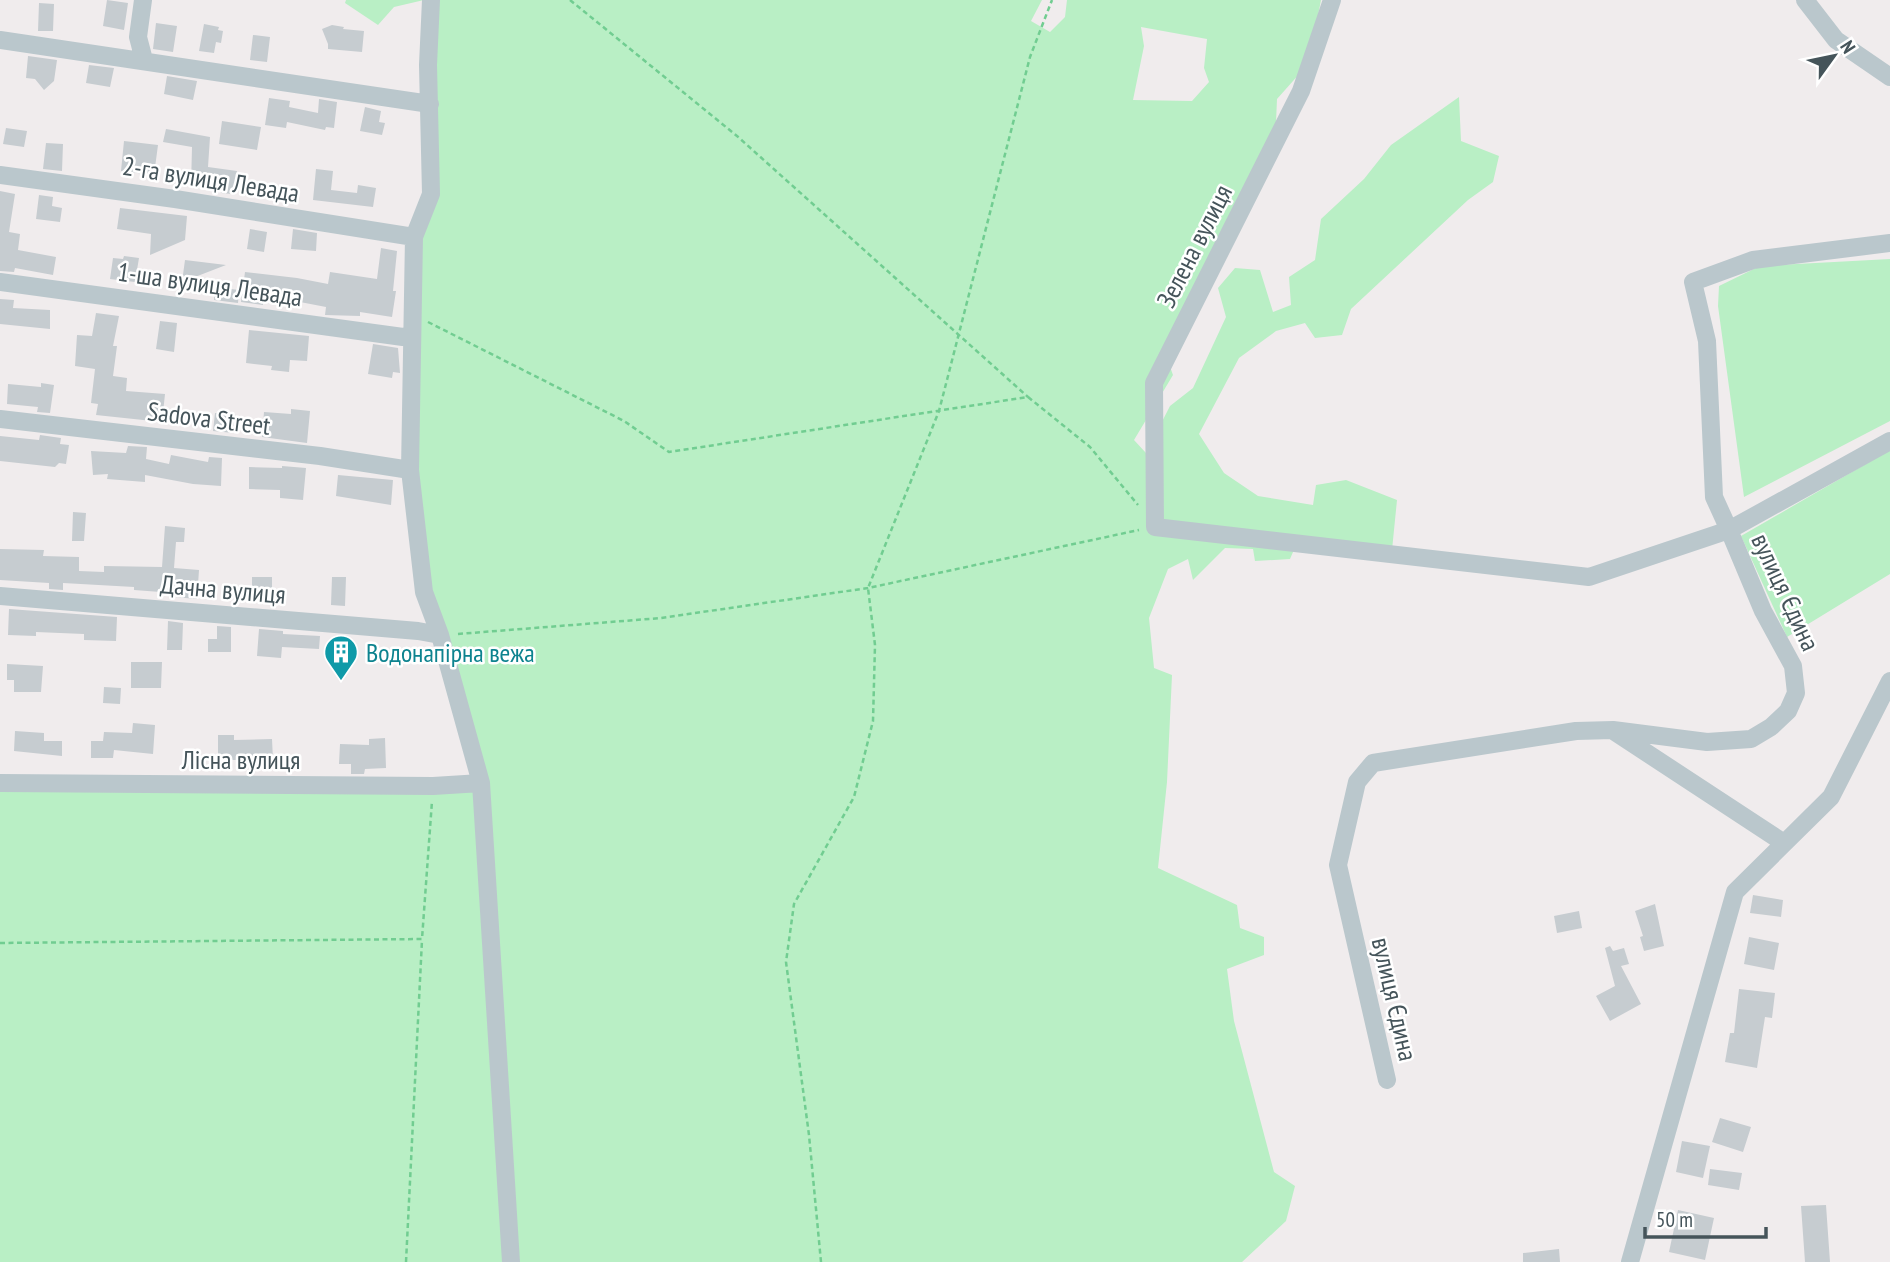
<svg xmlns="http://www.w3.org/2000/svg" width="1890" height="1262" font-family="'PT Sans Narrow',sans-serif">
	<rect width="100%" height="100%" fill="#f0eced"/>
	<path fill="#b9efc5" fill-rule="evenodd" d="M 346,0 L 424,0 L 394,7 L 378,25 L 345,3 Z
		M 431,0 L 1042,0 L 1031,21 L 1050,32 L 1065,17 L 1067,0 L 1321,0 L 1309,63 L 1277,99 L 1275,146 L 1169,364 L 1173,375 L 1134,440 L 1146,453 L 1170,406 L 1193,388 L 1226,317 L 1218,288 L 1235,268 L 1260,270 L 1273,312 L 1291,305 L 1289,277 L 1315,260 L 1321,219 L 1364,179 L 1391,145 L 1459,97 L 1461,141 L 1499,156 L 1493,182 L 1468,200 L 1351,309 L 1342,335 L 1315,338 L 1305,323 L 1276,331 L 1239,358 L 1199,434 L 1224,473 L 1258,496 L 1313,505 L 1316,485 L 1346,480 L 1397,500 L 1392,550 L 1299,538 L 1290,559 L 1255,561 L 1253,549 L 1225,548 L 1193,580 L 1188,559 L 1168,569 L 1149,618 L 1154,668 L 1172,675 L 1167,782 L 1158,868 L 1237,905 L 1240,928 L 1264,937 L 1264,955 L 1227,969 L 1234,1021 L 1274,1172 L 1295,1186 L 1286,1221 L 1242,1262 L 0,1262 L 0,783 L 481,783 L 440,635 L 410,471 L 412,276 L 431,194 ZM 1141,27 L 1207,39 L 1204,68 L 1209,82 L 1192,101 L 1133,100 L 1144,46 Z
		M 1890,259 L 1890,421 L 1744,497 L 1718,306 L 1719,286 L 1760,266 Z
		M 1890,450 L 1890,574 L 1787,637 L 1741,536 Z"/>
	<path fill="#c6ccd0" d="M 107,0 L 128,3 L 124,30 L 103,26 Z
		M 39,3 L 54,4 L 53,31 L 38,31 Z
		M 156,23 L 177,26 L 173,52 L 153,49 Z
		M 204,24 L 219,27 L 218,30 L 223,31 L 221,43 L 216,42 L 214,53 L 199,51 Z
		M 332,25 L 344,27 L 343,29 L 364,31 L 362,52 L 328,49 L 328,44 L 322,29 Z
		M 253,35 L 270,37 L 267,62 L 250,60 Z
		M 28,56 L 57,60 L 54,81 L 44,90 L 35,79 L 26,78 Z
		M 89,65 L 114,68 L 110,87 L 86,83 Z
		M 167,76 L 197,81 L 193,100 L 164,94 Z
		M 269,98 L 290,101 L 289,107 L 318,113 L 319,99 L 337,102 L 334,128 L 326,127 L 325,130 L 287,122 L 286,128 L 265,125 Z
		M 365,107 L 381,111 L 379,122 L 385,123 L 382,135 L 360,131 Z
		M 222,121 L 261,127 L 257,150 L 219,144 Z
		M 6,128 L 27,131 L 24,147 L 3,144 Z
		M 166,129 L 210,137 L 208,167 L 237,171 L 233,194 L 221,193 L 221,187 L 191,186 L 192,147 L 163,142 Z
		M 124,141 L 158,145 L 154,175 L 121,171 Z
		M 46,143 L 63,144 L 62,171 L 43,169 Z
		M 316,169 L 333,171 L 331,190 L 357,193 L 358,185 L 376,188 L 373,207 L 313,200 Z
		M 0,191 L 15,194 L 9,232 L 20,234 L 18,250 L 56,257 L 53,275 L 15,268 L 14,272 L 0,271 Z
		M 39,195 L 53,197 L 52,206 L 62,208 L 60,222 L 36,219 Z
		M 120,208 L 187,216 L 185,240 L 150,255 L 151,234 L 117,229 Z
		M 250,229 L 267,232 L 264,252 L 247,249 Z
		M 293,229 L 317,233 L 316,251 L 291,249 Z
		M 381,248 L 397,251 L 393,291 L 396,291 L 392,317 L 360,312 L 360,316 L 325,315 L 326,307 L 300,302 L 299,306 L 263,300 L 263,305 L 241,302 L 245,272 L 297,278 L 328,284 L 330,272 L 377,279 Z
		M 124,256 L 139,258 L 135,282 L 110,279 L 113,258 L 123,259 Z
		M 185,260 L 226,265 L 182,282 Z
		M 215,287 L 239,290 L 238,303 L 214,300 Z
		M 0,299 L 14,300 L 13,308 L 50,310 L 50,329 L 0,324 Z
		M 96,313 L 119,316 L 113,346 L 117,346 L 113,376 L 127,378 L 126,391 L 165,394 L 162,422 L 96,415 L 98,404 L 91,403 L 95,369 L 75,366 L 77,335 L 92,336 Z
		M 160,321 L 177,323 L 174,352 L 156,349 Z
		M 249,330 L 309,336 L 307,361 L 290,360 L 289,372 L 271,370 L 272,366 L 246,363 Z
		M 373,344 L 398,348 L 400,373 L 393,372 L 392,378 L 368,374 Z
		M 41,383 L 54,385 L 50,413 L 37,412 L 38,407 L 7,404 L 8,384 L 41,387 Z
		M 291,409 L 310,411 L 307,443 L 262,437 L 264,412 L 291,414 Z
		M 215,413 L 236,415 L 234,433 L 213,431 Z
		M 40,435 L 61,438 L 60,444 L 69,445 L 66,464 L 59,463 L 55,467 L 0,461 L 0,436 L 39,440 Z
		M 128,446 L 147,447 L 146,459 L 169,464 L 171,455 L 208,462 L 209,457 L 222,458 L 221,486 L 193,484 L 145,475 L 145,482 L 107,479 L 108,474 L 93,475 L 91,451 L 126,453 Z
		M 282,466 L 306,468 L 303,500 L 280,498 L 280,490 L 249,489 L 249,467 L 282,468 Z
		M 338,475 L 393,480 L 391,505 L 336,496 Z
		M 73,512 L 86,513 L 84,541 L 72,541 Z
		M 165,526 L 185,528 L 184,542 L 176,542 L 174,568 L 199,570 L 197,599 L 174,597 L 174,593 L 134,590 L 134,587 L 63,583 L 63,590 L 49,589 L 49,583 L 0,580 L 0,549 L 44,550 L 43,556 L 79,557 L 79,571 L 104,572 L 104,566 L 162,567 Z
		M 252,577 L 272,577 L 272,596 L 252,595 Z
		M 332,577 L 346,577 L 345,606 L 331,605 Z
		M 9,609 L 117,617 L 116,641 L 84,640 L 84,634 L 36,632 L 36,636 L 8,635 Z
		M 168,621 L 183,623 L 182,650 L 167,650 Z
		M 217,626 L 231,627 L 231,652 L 208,652 L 208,639 L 217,639 Z
		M 259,629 L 283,631 L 283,634 L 320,636 L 319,649 L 282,647 L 281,658 L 257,656 Z
		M 131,662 L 162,662 L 161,688 L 131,688 Z
		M 7,664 L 43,666 L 41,692 L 14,692 L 14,680 L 7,680 Z
		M 104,687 L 121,688 L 120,704 L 103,703 Z
		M 133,723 L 155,725 L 153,754 L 114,750 L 113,758 L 91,758 L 91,741 L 103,741 L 104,732 L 132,733 Z
		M 15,731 L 44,733 L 44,741 L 62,741 L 62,756 L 14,751 Z
		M 218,735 L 234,735 L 234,740 L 272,739 L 273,760 L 218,760 Z
		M 385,738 L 386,768 L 365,769 L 364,774 L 351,774 L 351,764 L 339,764 L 340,744 L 369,745 L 369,739 Z
		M 1753,895 L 1783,900 L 1781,917 L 1750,913 Z
		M 1655,904 L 1664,946 L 1644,951 L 1640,937 L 1643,936 L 1635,911 Z
		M 1579,911 L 1582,928 L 1557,933 L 1554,916 Z
		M 1749,937 L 1779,943 L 1774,970 L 1744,964 Z
		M 1610,946 L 1613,951 L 1624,948 L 1629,964 L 1621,966 L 1641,1004 L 1610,1021 L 1596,996 L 1615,986 L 1605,948 Z
		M 1739,989 L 1775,993 L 1772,1018 L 1765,1017 L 1757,1068 L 1725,1062 L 1730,1033 L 1734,1033 Z
		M 1720,1118 L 1751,1127 L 1743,1152 L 1712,1142 Z
		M 1682,1141 L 1710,1146 L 1703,1178 L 1676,1172 Z
		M 1710,1169 L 1742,1173 L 1739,1190 L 1708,1185 Z
		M 1826,1205 L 1830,1262 L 1805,1262 L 1801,1206 Z
		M 1678,1210 L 1714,1218 L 1705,1260 L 1669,1252 Z
		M 1559,1249 L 1560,1262 L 1523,1262 L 1523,1253 Z"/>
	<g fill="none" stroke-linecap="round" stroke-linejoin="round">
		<path stroke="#71cd91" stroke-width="2.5" stroke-dasharray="5 3.5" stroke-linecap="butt" d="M 570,0 L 737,136 L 1028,397
			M 428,322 L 624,421 L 669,452 L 1028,397 L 1090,447 L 1138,505
			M 458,634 L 661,618 L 868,588 L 1139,530
			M 0,943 L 422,939 L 432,801
			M 406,1262 L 422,940
			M 821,1262 L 809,1135 L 786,962 L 794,904 L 854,797 L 873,721 L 875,645 L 868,588 L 939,411 L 1030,57 L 1052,0"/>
		<path stroke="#bac7cc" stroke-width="18" d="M 143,0 L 138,37 L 144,60
			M 431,0 L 428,65 L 431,194 L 414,237 L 410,470 L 424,592 L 440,635 L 481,783 L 511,1262
			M 1332,0 L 1301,91 L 1154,383 L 1155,527 L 1589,577 L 1729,530 L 1763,611 L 1793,666 L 1796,693 L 1788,711 L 1771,727 L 1751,739 L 1707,742 L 1613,730 L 1576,731 L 1373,763 L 1357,782 L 1338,865 L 1387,1080
			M 1805,0 L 1836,40 L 1890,77
			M 0,40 L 430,104
			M 0,175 L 175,199 L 414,237
			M 1890,243 L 1753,260 L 1693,282 L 1707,341 L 1714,497 L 1729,530 L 1890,441
			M 0,282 L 403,337 L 412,335
			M 0,419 L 320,456 L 410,470
			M 0,596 L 418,631 L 440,635
			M 1615,732 L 1784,843
			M 0,783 L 433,786 L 481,783
			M 1630,1262 L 1735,892 L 1831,797 L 1890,681"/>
	</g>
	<defs>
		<g id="building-pin" transform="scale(1.75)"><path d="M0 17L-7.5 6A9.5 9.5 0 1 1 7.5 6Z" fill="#0f9aa8" stroke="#fff"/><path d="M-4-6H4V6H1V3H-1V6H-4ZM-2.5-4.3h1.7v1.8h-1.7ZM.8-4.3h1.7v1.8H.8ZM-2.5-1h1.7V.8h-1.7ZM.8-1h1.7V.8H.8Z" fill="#fff"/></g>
	</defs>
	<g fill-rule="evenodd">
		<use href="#building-pin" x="341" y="652"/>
	</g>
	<g text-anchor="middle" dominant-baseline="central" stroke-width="5" stroke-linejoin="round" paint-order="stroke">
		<g font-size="26" fill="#45545a" stroke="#fff">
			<text transform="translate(211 179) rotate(9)">2-га вулиця Левада</text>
			<text transform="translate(1194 246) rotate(-63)">Зелена вулиця</text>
			<text transform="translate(210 284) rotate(8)">1-ша вулиця Левада</text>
			<text transform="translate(209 418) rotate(7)">Sadova Street</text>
			<text transform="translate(223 589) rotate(5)">Дачна вулиця</text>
			<text transform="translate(1786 592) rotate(65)">вулиця Єдина</text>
			<text x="241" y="759">Лісна вулиця</text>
			<text transform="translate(1395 999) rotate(77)">вулиця Єдина</text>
		</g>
		<g font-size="26" fill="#0d838f" stroke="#fff" text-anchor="start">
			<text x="366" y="652">Водонапірна вежа</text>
		</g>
	</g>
	<g transform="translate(1834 56) rotate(57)" stroke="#ffffff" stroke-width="5" paint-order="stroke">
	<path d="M0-5L12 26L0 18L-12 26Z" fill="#45545a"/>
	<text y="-10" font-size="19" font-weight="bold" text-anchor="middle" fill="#45545a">N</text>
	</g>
	<path d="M1645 1227v10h121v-10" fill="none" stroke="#45545a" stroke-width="3.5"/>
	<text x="1656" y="1227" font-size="21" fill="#45545a" stroke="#ffffff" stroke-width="5" paint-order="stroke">50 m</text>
</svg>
